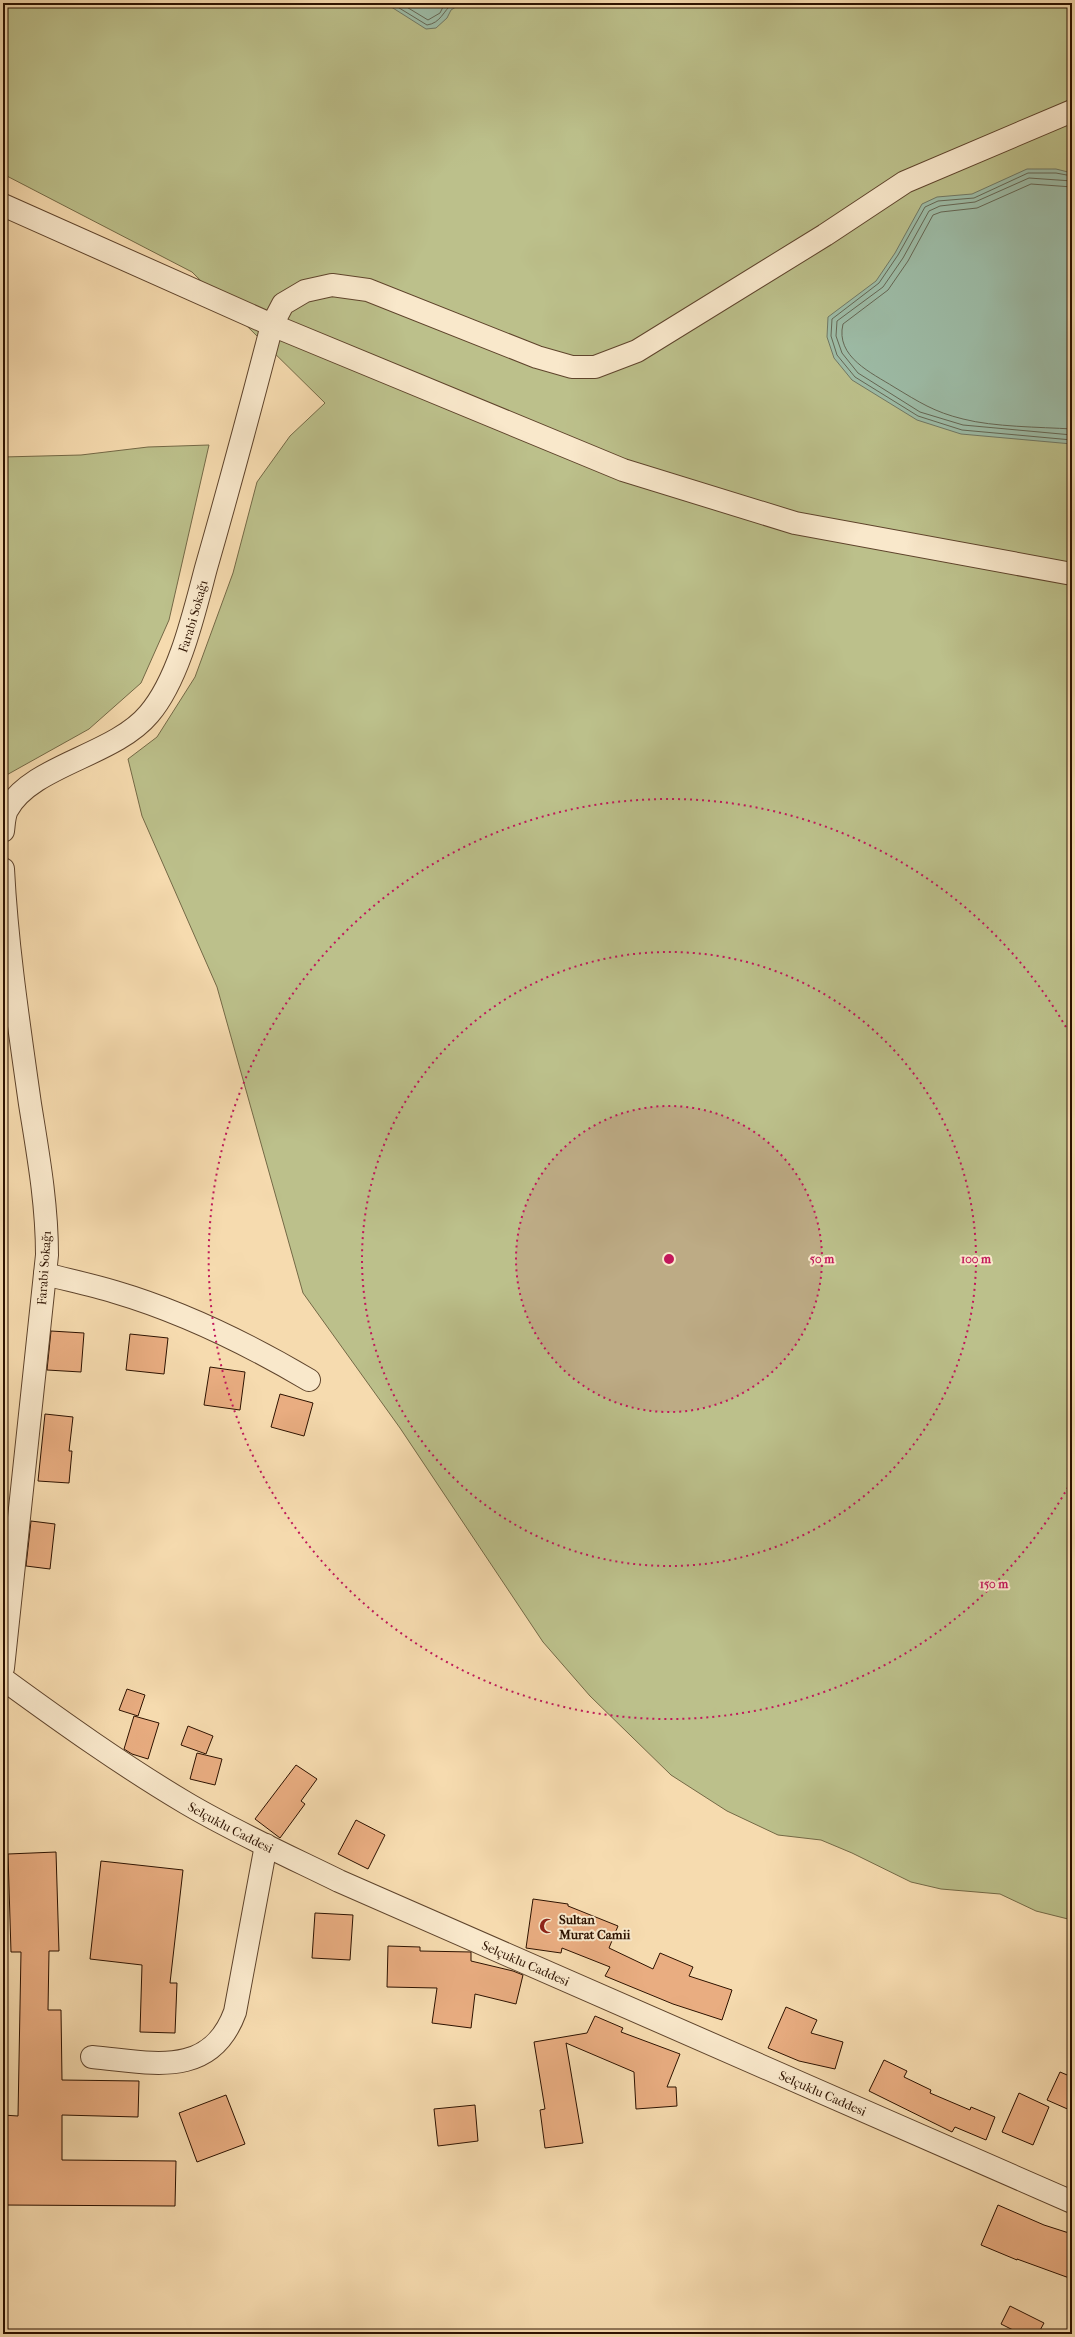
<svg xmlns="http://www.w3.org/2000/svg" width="1075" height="2337" font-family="'IM FELL French Canon',serif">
	<rect width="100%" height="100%" fill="#f6dbaf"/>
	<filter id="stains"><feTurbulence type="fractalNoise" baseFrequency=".005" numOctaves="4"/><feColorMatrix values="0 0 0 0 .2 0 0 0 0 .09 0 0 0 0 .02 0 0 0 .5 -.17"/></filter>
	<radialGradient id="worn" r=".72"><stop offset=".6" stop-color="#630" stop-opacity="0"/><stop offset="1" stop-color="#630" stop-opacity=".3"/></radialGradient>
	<path fill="#bcc08b" stroke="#746946" d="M 3,3 L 1072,3 L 1072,1920 L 1036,1911 L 1000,1894 L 941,1889 L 911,1882 L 852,1853 L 821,1840 L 778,1835 L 727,1811 L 671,1775 L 590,1696 L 543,1642 L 400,1428 L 303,1293 L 217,987 L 142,816 L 128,759 L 157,737 L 195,677 L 233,573 L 257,482 L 290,436 L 325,403 L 192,272 L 3,174 Z
		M 209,445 L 169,620 L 141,683 L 89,729 L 3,777 L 3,457 L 81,455 L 148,447 Z"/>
	<path fill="#9dbca7" stroke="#707864" d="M 385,3 L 462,3 L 451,10 L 447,18 L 436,28 L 426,29 Z
		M 1027,169 L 1056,169 L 1072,173 L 1072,444 L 961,434 L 917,420 L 852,380 L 834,358 L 827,337 L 828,317 L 876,281 L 895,253 L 922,204 L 937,197 L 972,194 Z"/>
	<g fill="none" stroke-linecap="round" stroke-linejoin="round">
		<path stroke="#656754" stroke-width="1" d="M 391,3 L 427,25 C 441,23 443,11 453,3
			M 400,3 L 428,20 L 440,13 L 445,3
			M 1072,176 L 1056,173 L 1028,173 L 974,198 L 938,201 L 925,207 L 898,255 L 879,283 L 832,319 L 831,336 L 837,355 L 855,377 L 918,416 L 962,430 L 1072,440
			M 1072,181 L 1029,178 L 975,202 L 940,206 L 929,211 L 903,258 L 883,287 L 837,321 L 836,336 L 842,353 L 858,373 L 920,412 L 963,425 L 1072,435
			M 1072,187 L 1031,184 L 977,208 L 941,212 L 933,215 L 908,261 L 888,290 L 843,324 C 835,357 872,373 894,387 C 919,402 934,412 963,419 C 994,427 1039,427 1072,429"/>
	</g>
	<path fill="#e9ad81" stroke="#2d1200" d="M 51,1331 L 84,1333 L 81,1372 L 47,1370 Z
		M 130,1334 L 168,1338 L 164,1374 L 126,1370 Z
		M 210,1367 L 245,1372 L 240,1410 L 204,1405 Z
		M 280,1394 L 313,1403 L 304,1436 L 271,1427 Z
		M 45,1414 L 73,1417 L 69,1451 L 72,1451 L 69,1483 L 38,1481 Z
		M 31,1521 L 55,1524 L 50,1569 L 26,1566 Z
		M 127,1689 L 145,1695 L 138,1716 L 119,1710 Z
		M 134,1716 L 159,1723 L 148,1759 L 132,1754 L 124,1749 Z
		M 188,1726 L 213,1736 L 206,1754 L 181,1745 Z
		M 197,1753 L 222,1759 L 215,1785 L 190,1779 Z
		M 296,1765 L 317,1779 L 301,1801 L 305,1804 L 280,1838 L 255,1819 Z
		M 356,1820 L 385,1835 L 368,1869 L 338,1854 Z
		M 56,1852 L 59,1951 L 49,1951 L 48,2010 L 61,2010 L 62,2080 L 139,2081 L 138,2117 L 62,2115 L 62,2160 L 176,2161 L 175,2206 L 3,2205 L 3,2115 L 18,2116 L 21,1952 L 11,1952 L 8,1854 Z
		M 101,1861 L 183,1870 L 170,1983 L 177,1983 L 175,2033 L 140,2032 L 142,1965 L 90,1959 Z
		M 533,1899 L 568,1904 L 568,1906 L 618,1926 L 609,1948 L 653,1969 L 660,1953 L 693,1967 L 689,1976 L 732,1990 L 722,2020 L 673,2004 L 605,1976 L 610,1967 L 562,1948 L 561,1953 L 526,1948 Z
		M 315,1913 L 353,1915 L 350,1960 L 312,1958 Z
		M 388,1946 L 420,1947 L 420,1951 L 471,1952 L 471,1961 L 513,1971 L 523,1975 L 516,2004 L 475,1994 L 471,2028 L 432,2023 L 437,1988 L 387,1987 Z
		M 786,2007 L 817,2020 L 811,2033 L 843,2042 L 835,2069 L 799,2061 L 768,2048 Z
		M 595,2016 L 623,2028 L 621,2032 L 680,2054 L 667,2087 L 676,2087 L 677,2106 L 636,2109 L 634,2072 L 566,2043 L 583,2143 L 545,2148 L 540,2110 L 545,2109 L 534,2042 L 587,2033 Z
		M 884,2060 L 907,2071 L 904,2077 L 931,2090 L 930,2093 L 970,2110 L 971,2107 L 995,2117 L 986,2140 L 955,2127 L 952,2132 L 869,2091 Z
		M 1060,2072 L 1072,2077 L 1072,2111 L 1047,2100 Z
		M 1019,2093 L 1049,2107 L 1033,2145 L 1002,2132 Z
		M 226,2095 L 245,2144 L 197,2162 L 179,2113 Z
		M 475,2105 L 478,2141 L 438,2146 L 434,2109 Z
		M 998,2205 L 1044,2225 L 1072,2234 L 1072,2279 L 1017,2259 L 1017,2260 L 981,2245 Z
		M 1010,2306 L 1044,2323 L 1038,2334 L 1021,2334 L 1001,2324 Z"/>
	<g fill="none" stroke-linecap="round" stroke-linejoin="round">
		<g stroke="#5f442c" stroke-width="24">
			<g id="minor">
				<path d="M 3,205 L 272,325 L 623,470 L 795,523 L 1072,574"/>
				<path id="s1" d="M 3,831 C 4,824 4,816 7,810 C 31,765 114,756 149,714 C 179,679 194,613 206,568 C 229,488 251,406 272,325 L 283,304 L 305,291 L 332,285 L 368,290 L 537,357 L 572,367 L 595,367 L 637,351 L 825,235 L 905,182 L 1072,111"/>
				<path d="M 3,869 C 7,947 19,1026 30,1104 C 38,1154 47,1203 47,1255 L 3,1668"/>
				<path d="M 45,1274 C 68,1280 92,1285 115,1292 C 183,1312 248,1344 309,1380"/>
				<path id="s2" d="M 3,1679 C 62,1722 122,1765 186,1803 C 235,1832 288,1856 339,1881 L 1072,2202"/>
				<path d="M 92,2057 C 150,2062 210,2080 235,2012 L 266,1845"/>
			</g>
		</g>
		<use href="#minor" stroke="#f9e8cb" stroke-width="22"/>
	</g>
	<circle cx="669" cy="1259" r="153" fill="#c2185b" fill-opacity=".12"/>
	<g fill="none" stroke="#c2185b" stroke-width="2" stroke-dasharray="2 4">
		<circle cx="669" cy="1259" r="153"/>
		<circle cx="669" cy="1259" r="307"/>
		<path d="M1071 1482A460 460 0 1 1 1071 1036"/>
	</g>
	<defs>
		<g id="mosque-bare" transform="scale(1.2)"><path d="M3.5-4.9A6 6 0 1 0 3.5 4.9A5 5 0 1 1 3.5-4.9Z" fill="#8f2418" stroke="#f9e8cb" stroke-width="2.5" paint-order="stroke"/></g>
	</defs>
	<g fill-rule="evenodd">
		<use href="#mosque-bare" x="547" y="1926"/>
	</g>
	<g text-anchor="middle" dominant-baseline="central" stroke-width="4" stroke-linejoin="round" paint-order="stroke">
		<g font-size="13" fill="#2d1200" stroke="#f9e8cb">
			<text stroke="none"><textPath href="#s1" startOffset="303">Farabi Sokağı</textPath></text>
			<text transform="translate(44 1268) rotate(-86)">Farabi Sokağı</text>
			<text stroke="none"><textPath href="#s2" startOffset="272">Selçuklu Caddesi</textPath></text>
			<text stroke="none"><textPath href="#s2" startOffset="597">Selçuklu Caddesi</textPath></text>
			<text stroke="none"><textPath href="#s2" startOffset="921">Selçuklu Caddesi</textPath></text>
		</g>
		<g font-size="13" font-weight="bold" fill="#2d1200" stroke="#f9e8cb" text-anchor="start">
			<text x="559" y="1919">Sultan<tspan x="559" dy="15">Murat Camii</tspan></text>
		</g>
	</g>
	<circle cx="669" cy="1259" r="6" fill="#c2185b" stroke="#f9e8cb" stroke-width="2"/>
	<g font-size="12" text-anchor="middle" font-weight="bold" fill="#c2185b" stroke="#f9e8cb" stroke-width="4" stroke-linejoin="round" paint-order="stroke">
		<text x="822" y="1263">50 m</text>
		<text x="976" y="1263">100 m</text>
		<text x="994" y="1588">150 m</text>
	</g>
	<rect width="1075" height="2337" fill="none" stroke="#f6dbaf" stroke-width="16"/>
	<rect x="4" y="4" width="1067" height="2329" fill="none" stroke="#2d1200" stroke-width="2"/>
	<rect x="8" y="8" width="1059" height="2321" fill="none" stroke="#2d1200"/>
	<rect width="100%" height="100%" filter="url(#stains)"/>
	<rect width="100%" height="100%" fill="url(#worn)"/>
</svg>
